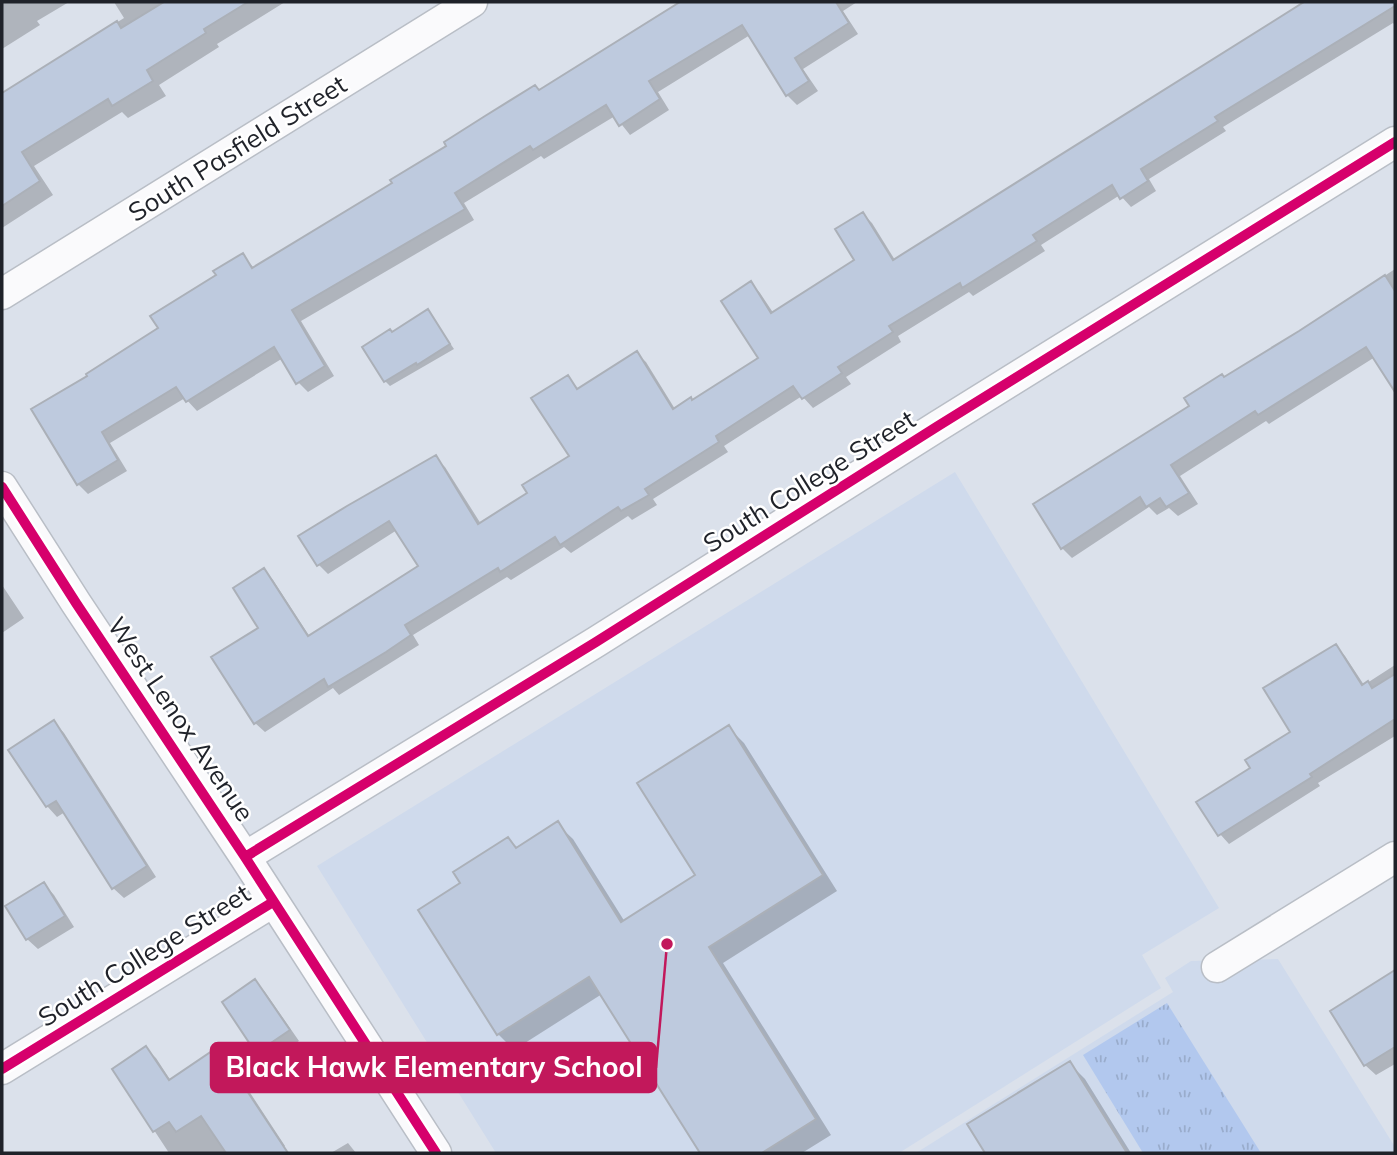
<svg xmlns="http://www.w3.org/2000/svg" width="1397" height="1155" font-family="Mulish,sans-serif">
	<defs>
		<pattern id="grass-tufts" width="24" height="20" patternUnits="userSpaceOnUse" patternTransform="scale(1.75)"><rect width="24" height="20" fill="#b2c8ee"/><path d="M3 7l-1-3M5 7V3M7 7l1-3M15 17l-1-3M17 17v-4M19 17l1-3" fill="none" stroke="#99accc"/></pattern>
	</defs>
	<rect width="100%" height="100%" fill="#dbe1eb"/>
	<path fill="#cfdaec" d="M 955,472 L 1219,908 L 1142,955 L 1161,988 L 899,1153 L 496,1153 L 317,866 Z
		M 1278,959 L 1395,1147 L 1395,1153 L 916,1153 L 1173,992 L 1165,978 L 1191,961 Z"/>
	<path fill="url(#grass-tufts)" d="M 1167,1003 L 1261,1153 L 1143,1153 L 1083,1055 Z"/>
	<path fill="#0003" d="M 2,2 L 69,2 L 37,21 L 40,25 L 2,49 Z
		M 114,2 L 285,2 L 217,44 L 219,47 L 159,85 L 166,96 L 128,118 L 122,112 L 34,166 L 53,195 L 2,228 L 2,95 L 124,18 Z
		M 684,2 L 857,2 L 843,11 L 858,34 L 803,69 L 818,91 L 797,105 L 787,95 L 750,35 L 658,92 L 669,110 L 630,135 L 615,116 L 544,159 L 541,156 L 464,203 L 474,220 L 301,321 L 334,376 L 308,392 L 298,382 L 283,358 L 197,411 L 185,398 L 110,443 L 127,471 L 88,494 L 78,484 L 89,376 L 160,329 L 242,255 L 255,269 Z
		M 1307,2 L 1395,2 L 1395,25 L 1393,23 L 1223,127 L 1226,131 L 1149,179 L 1156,191 L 1131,207 L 1120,195 L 1041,245 L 1045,251 L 973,296 L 969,292 L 898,336 L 901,342 L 846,377 L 851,384 L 813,408 L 802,396 L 724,446 L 728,452 L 653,499 L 657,505 L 632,520 L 628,516 L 571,553 L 564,547 L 511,580 L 507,577 L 413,635 L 419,645 L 339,695 L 333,688 L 265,732 L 255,723 L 264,570 L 273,580 L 310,637 L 420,567 L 397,530 L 328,574 L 318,564 L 435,458 L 445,467 L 481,524 L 529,493 L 571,456 L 568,377 L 579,390 L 636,353 L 646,362 L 675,409 L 693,402 L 760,358 L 751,283 L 760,293 L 774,314 L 856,261 L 863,214 L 872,223 L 895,260 Z
		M 1395,269 L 1395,389 L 1375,357 L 1269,424 L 1266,421 L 1180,476 L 1198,504 L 1178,516 L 1169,508 L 1157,515 L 1149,507 L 1072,558 L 1062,548 L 1191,407 L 1224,378 L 1300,332 Z
		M 428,311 L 454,349 L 390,386 L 385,381 L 392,334 Z
		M 2,585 L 24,618 L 2,633 Z
		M 1336,647 L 1345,656 L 1364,685 L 1395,665 L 1395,736 L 1318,783 L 1320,786 L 1229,844 L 1220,834 L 1252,769 L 1292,732 Z
		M 54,722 L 64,733 L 156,877 L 124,898 L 113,888 L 65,812 L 57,817 L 47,806 Z
		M 729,728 L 744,743 L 837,891 L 723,963 L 831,1135 L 802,1153 L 702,1153 L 602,994 L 514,1050 L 498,1034 L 462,884 L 508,839 L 518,848 L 557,824 L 573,839 L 625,922 L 697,876 Z
		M 44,884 L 54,895 L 74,927 L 38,949 L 27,939 Z
		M 1395,972 L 1395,1064 L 1376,1075 L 1365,1065 L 1333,1011 Z
		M 255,981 L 265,992 L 299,1041 L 268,1062 L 258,1052 Z
		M 146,1049 L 156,1058 L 171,1081 L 218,1050 L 228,1059 L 285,1146 L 274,1153 L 169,1153 L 114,1069 Z
		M 1069,1063 L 1085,1079 L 1131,1153 L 987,1153 L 970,1125 Z
		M 348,1143 L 356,1153 L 331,1153 Z"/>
	<path fill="#becade" stroke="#abb0b8" stroke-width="2" d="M 164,2 L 248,2 L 204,29 L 206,33 L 147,70 L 153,81 L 112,106 L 108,99 L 22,152 L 40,181 L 2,206 L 2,93 L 117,21 L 121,28 Z
		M 680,2 L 836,2 L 849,23 L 795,58 L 809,81 L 786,96 L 742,25 L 649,81 L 660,99 L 619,126 L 606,105 L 533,150 L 530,146 L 455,193 L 465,209 L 292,310 L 325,366 L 296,384 L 274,347 L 186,402 L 176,387 L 102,432 L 118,460 L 77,485 L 31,409 L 87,376 L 86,374 L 158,328 L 150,316 L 216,275 L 213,271 L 243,253 L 252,268 L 392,183 L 390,180 L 446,146 L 444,142 L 485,116 L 535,85 L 539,90 Z
		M 1304,2 L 1395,2 L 1395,6 L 1215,117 L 1218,121 L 1141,169 L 1148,181 L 1120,199 L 1112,185 L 1033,235 L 1037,241 L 962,288 L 960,283 L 889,326 L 893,332 L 838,367 L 842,373 L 802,399 L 793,386 L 716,436 L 719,442 L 645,489 L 649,495 L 621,511 L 618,507 L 560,545 L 555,537 L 500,572 L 498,568 L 405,625 L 411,635 L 386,652 L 328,687 L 324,679 L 254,724 L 211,657 L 258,628 L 233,588 L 264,568 L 308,636 L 418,566 L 389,521 L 317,566 L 298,536 L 347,506 L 436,455 L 478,524 L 527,493 L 522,485 L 569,456 L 531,398 L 568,375 L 577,389 L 637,351 L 673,409 L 691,397 L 692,400 L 758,358 L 721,301 L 751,281 L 771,313 L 854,260 L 835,229 L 863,212 L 893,260 Z
		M 1385,275 L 1395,291 L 1395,392 L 1366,347 L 1258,415 L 1255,411 L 1171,465 L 1189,493 L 1166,507 L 1160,498 L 1146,507 L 1140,497 L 1061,549 L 1033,504 L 1189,406 L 1184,398 L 1222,374 L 1224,377 L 1299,331 Z
		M 428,309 L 450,344 L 417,365 L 416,363 L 384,382 L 362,347 L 390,329 L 392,332 Z
		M 1336,644 L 1362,685 L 1368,681 L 1372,688 L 1395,674 L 1395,719 L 1310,774 L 1312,777 L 1218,836 L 1196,802 L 1250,768 L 1245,760 L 1290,732 L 1263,688 Z
		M 54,720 L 147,866 L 112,889 L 56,801 L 46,807 L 8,750 Z
		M 729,725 L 823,875 L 709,947 L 816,1119 L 762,1153 L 700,1153 L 589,977 L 497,1035 L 418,910 L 460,883 L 453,872 L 508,837 L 516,848 L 558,821 L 621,922 L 695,875 L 637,783 Z
		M 44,882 L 65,916 L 26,940 L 5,906 Z
		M 1395,970 L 1395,1047 L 1364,1066 L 1330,1011 Z
		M 255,979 L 290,1030 L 256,1053 L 222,1002 Z
		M 146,1046 L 169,1080 L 218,1047 L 288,1153 L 226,1153 L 201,1116 L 176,1132 L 169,1122 L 153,1132 L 112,1069 Z
		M 1070,1061 L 1127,1153 L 985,1153 L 967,1124 Z"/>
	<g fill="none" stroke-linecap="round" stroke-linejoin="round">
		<g stroke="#b9bec6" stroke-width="33">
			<path id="street" d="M 2,294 L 472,2
				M 2,487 L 76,603 L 245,857 L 436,1153
				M 245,857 L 596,642 L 938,426 L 1395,142
				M 1217,967 L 1395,857
				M 2,1069 L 273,902"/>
		</g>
		<use href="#street" stroke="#fafafc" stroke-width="30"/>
		<g stroke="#fff" stroke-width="15">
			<path id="cycleway" d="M 2,487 L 76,603 L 245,857 L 436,1153
				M 245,857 L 596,642 L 938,426 L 1395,142
				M 2,1069 L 273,902"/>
		</g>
		<use href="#cycleway" stroke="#d6006c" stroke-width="10"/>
	</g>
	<g text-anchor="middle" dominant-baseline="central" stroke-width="5" stroke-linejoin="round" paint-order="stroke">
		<g font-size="26" fill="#1f2229" stroke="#fff">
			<text transform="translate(237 148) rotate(-32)">South Pasfield Street</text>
			<text transform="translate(809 481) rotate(-32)">South College Street</text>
			<text transform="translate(181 719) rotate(56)">West Lenox Avenue</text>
			<text transform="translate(144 955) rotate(-32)">South College Street</text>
		</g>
	</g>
	<path fill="none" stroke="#c2185b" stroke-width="2.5" d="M667 944L656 1068"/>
	<circle fill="#c2185b" stroke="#fff" stroke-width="2.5" cx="667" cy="944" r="7"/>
	<rect fill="#c2185b" stroke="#c2185b" stroke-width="2.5" x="211" y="1043" width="445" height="49" rx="7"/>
	<g font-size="28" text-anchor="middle" font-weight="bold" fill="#fff">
		<text x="434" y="1077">Black Hawk Elementary School</text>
	</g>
	<rect width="1397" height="1155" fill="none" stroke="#1f2229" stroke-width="7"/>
</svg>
